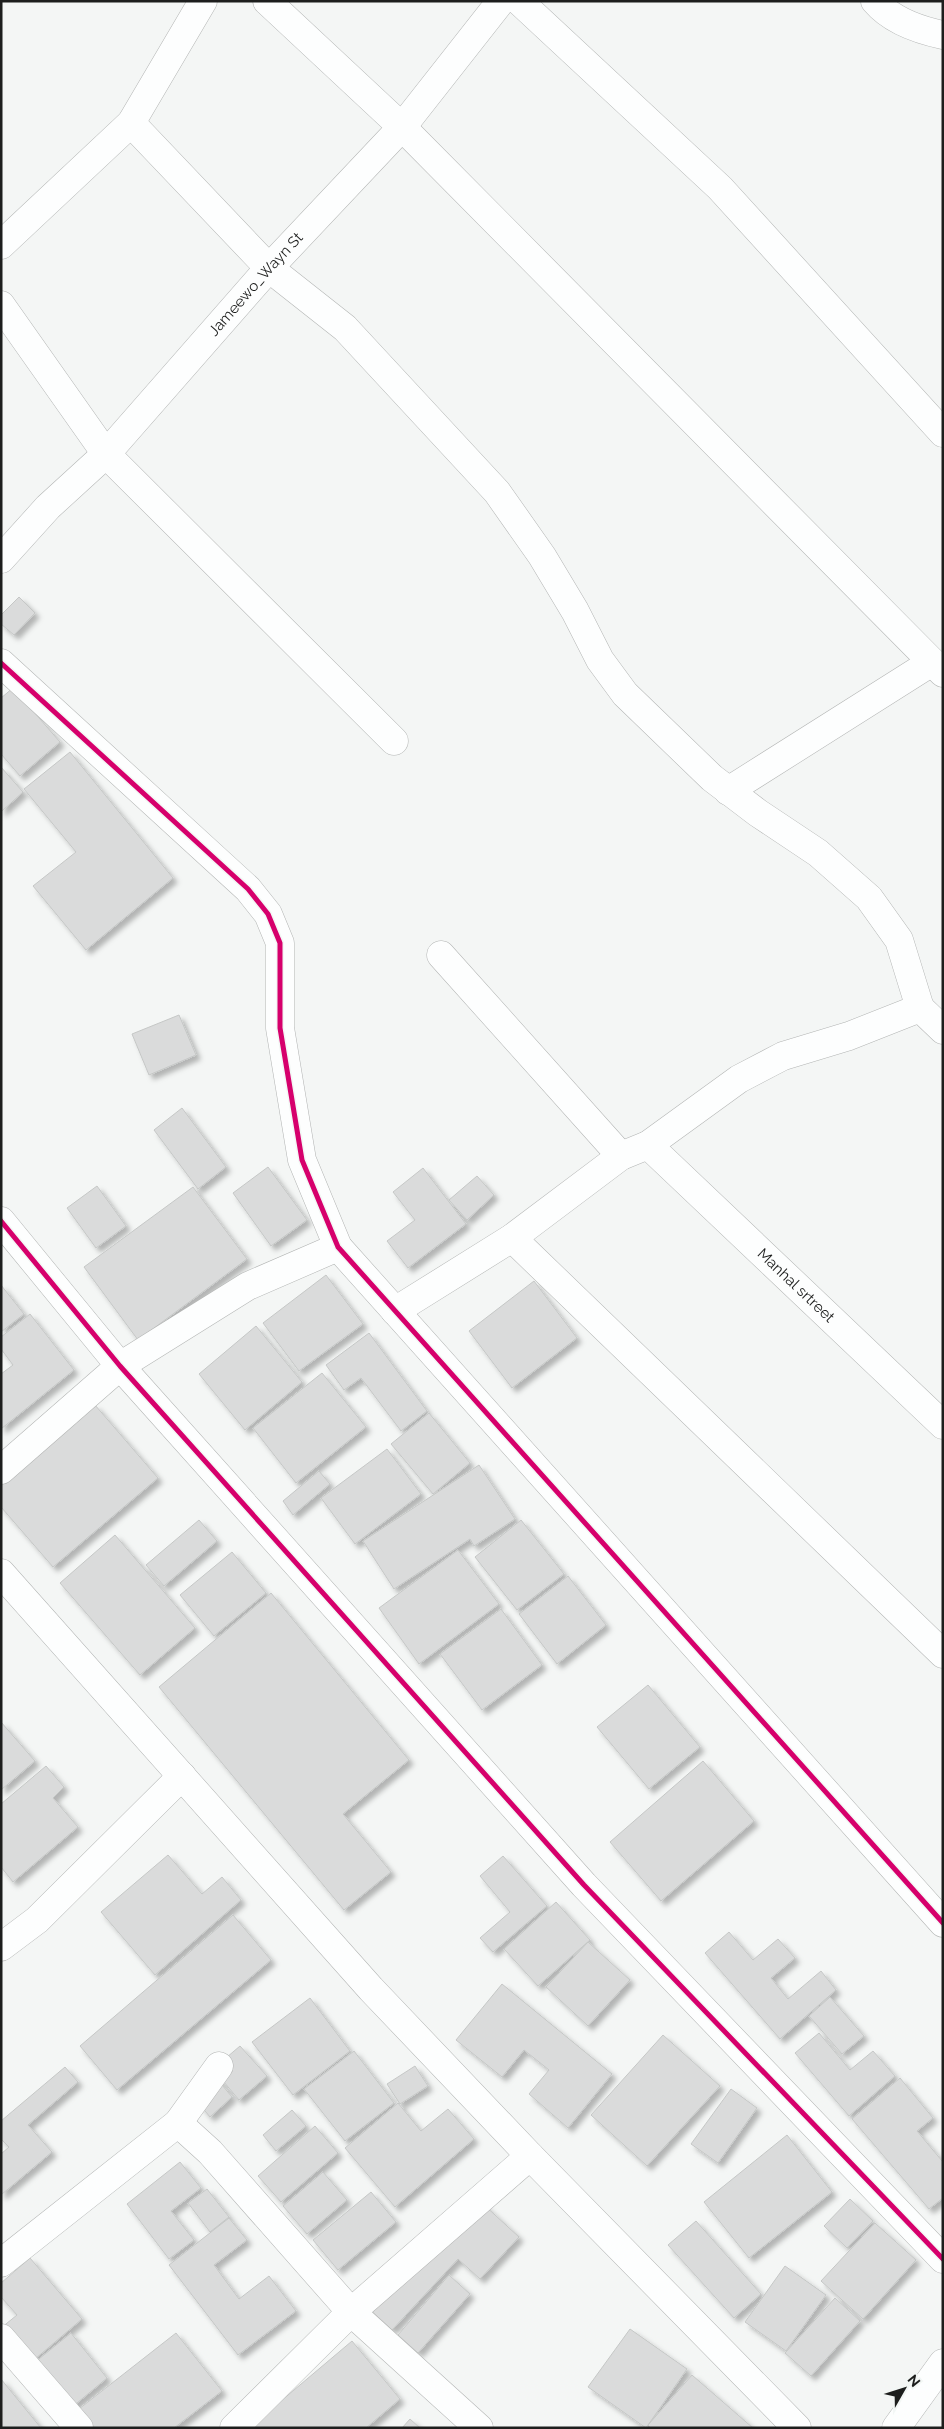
<svg xmlns="http://www.w3.org/2000/svg" width="944" height="2429" font-family="Raleway,sans-serif">
	<defs>
		<filter id="shadow"><feDropShadow dx="4.5" dy="4.5" stdDeviation="2.5" flood-color="#0004"/></filter>
	</defs>
	<rect width="100%" height="100%" fill="#f4f6f5"/>
	<path fill="#dadbdb" stroke="#c5c7c6" filter="url(#shadow)" d="M 19,597 L 35,613 L 14,635 L 1,624 L 1,615 Z
		M 13,688 L 60,742 L 20,776 L 1,754 L 1,698 Z
		M 70,752 L 173,878 L 86,950 L 33,886 L 76,852 L 24,789 Z
		M 1,767 L 23,792 L 1,812 Z
		M 179,1015 L 196,1055 L 149,1075 L 132,1034 Z
		M 182,1108 L 226,1167 L 198,1189 L 154,1130 Z
		M 268,1167 L 307,1220 L 271,1246 L 233,1193 Z
		M 423,1168 L 466,1224 L 408,1268 L 387,1241 L 415,1220 L 393,1192 Z
		M 477,1176 L 494,1195 L 467,1220 L 449,1200 Z
		M 97,1186 L 126,1226 L 96,1248 L 67,1208 Z
		M 193,1187 L 247,1259 L 138,1340 L 84,1267 Z
		M 326,1275 L 363,1324 L 299,1371 L 263,1323 Z
		M 534,1281 L 577,1338 L 512,1388 L 469,1331 Z
		M 1,1285 L 24,1314 L 1,1332 Z
		M 30,1314 L 74,1370 L 1,1429 L 1,1374 L 13,1365 L 1,1349 L 1,1337 Z
		M 256,1326 L 302,1382 L 245,1430 L 199,1374 Z
		M 369,1333 L 427,1411 L 401,1431 L 361,1378 L 344,1390 L 326,1365 Z
		M 322,1373 L 366,1427 L 296,1483 L 253,1428 Z
		M 95,1405 L 158,1478 L 53,1567 L 1,1507 L 1,1484 Z
		M 429,1413 L 470,1463 L 433,1494 L 391,1444 Z
		M 387,1449 L 421,1494 L 355,1544 L 321,1498 Z
		M 479,1465 L 515,1519 L 474,1546 L 470,1539 L 394,1589 L 363,1541 Z
		M 319,1471 L 330,1484 L 293,1515 L 283,1501 Z
		M 199,1520 L 217,1541 L 164,1586 L 146,1565 Z
		M 521,1520 L 564,1574 L 517,1610 L 475,1557 Z
		M 115,1535 L 195,1628 L 140,1675 L 60,1583 Z
		M 458,1550 L 499,1604 L 419,1664 L 379,1608 Z
		M 232,1552 L 266,1593 L 214,1636 L 180,1595 Z
		M 568,1576 L 606,1625 L 557,1664 L 519,1614 Z
		M 271,1593 L 409,1760 L 343,1814 L 391,1872 L 344,1910 L 159,1687 Z
		M 501,1609 L 542,1665 L 482,1710 L 440,1654 Z
		M 648,1685 L 700,1747 L 649,1789 L 597,1727 Z
		M 1,1722 L 35,1761 L 1,1790 Z
		M 703,1761 L 754,1821 L 661,1901 L 610,1842 Z
		M 46,1766 L 64,1787 L 53,1798 L 78,1827 L 13,1882 L 1,1867 L 1,1804 Z
		M 168,1855 L 202,1894 L 222,1877 L 241,1900 L 155,1975 L 101,1912 Z
		M 503,1856 L 547,1906 L 493,1952 L 480,1938 L 510,1912 L 480,1876 Z
		M 556,1902 L 590,1940 L 538,1986 L 504,1949 Z
		M 233,1915 L 271,1960 L 117,2090 L 80,2046 Z
		M 729,1932 L 753,1960 L 778,1939 L 795,1958 L 771,1978 L 788,1999 L 821,1971 L 836,1990 L 780,2039 L 705,1953 Z
		M 588,1942 L 630,1980 L 588,2026 L 546,1987 Z
		M 502,1984 L 612,2074 L 568,2128 L 529,2094 L 549,2070 L 524,2050 L 502,2077 L 456,2040 Z
		M 830,1997 L 864,2036 L 842,2054 L 809,2016 Z
		M 310,1998 L 350,2051 L 293,2095 L 252,2042 Z
		M 819,2033 L 850,2070 L 873,2051 L 895,2076 L 849,2116 L 795,2053 Z
		M 663,2035 L 720,2086 L 647,2166 L 591,2115 Z
		M 240,2046 L 267,2076 L 239,2100 L 213,2069 Z
		M 354,2051 L 394,2103 L 345,2141 L 304,2089 Z
		M 415,2066 L 428,2086 L 400,2104 L 387,2084 Z
		M 65,2067 L 78,2082 L 28,2125 L 52,2152 L 1,2195 L 1,2154 L 9,2147 L 1,2139 L 1,2121 Z
		M 213,2074 L 232,2097 L 210,2117 L 190,2093 Z
		M 900,2078 L 933,2118 L 917,2131 L 943,2162 L 943,2198 L 929,2209 L 852,2119 Z
		M 731,2089 L 757,2108 L 718,2163 L 691,2144 Z
		M 398,2103 L 421,2131 L 448,2109 L 474,2139 L 395,2207 L 345,2148 Z
		M 292,2110 L 306,2126 L 276,2151 L 263,2135 Z
		M 315,2126 L 338,2153 L 281,2202 L 258,2176 Z
		M 787,2135 L 832,2192 L 749,2258 L 704,2202 Z
		M 180,2162 L 201,2188 L 171,2211 L 194,2240 L 169,2259 L 127,2204 Z
		M 323,2172 L 347,2200 L 307,2234 L 283,2206 Z
		M 207,2189 L 229,2217 L 210,2232 L 188,2203 Z
		M 371,2192 L 396,2222 L 338,2270 L 313,2240 Z
		M 470,2192 L 519,2237 L 480,2279 L 458,2259 L 392,2330 L 365,2305 Z
		M 850,2199 L 873,2221 L 847,2248 L 824,2226 Z
		M 229,2218 L 247,2240 L 214,2265 L 239,2299 L 269,2276 L 296,2311 L 238,2355 L 169,2265 Z
		M 696,2221 L 761,2294 L 734,2318 L 668,2245 Z
		M 875,2223 L 916,2260 L 863,2319 L 821,2281 Z
		M 30,2258 L 82,2319 L 28,2365 L 1,2328 L 17,2315 L 1,2297 L 1,2283 Z
		M 785,2266 L 826,2295 L 786,2351 L 745,2322 Z
		M 449,2275 L 470,2294 L 418,2353 L 398,2335 Z
		M 835,2298 L 860,2321 L 811,2376 L 785,2353 Z
		M 630,2329 L 687,2369 L 646,2428 L 588,2387 Z
		M 71,2333 L 107,2378 L 65,2413 L 29,2367 Z
		M 176,2333 L 222,2391 L 174,2428 L 79,2428 L 70,2416 Z
		M 352,2341 L 400,2399 L 366,2428 L 249,2428 Z
		M 692,2375 L 753,2428 L 651,2428 L 648,2425 Z
		M 1,2379 L 41,2428 L 1,2428 Z
		M 410,2419 L 420,2428 L 402,2428 Z"/>
	<g fill="none" stroke-linecap="round" stroke-linejoin="round">
		<g stroke="#b3b5b4" stroke-width="29">
			<g id="street">
				<path d="M 267,1 L 402,127 L 943,673"/>
				<path d="M 519,1 L 720,188 L 943,433"/>
				<path d="M 875,1 C 891,20 919,30 943,35"/>
				<path d="M 131,123 L 269,268 L 345,328 L 497,492 L 542,556 L 575,611 L 600,660 L 625,694 L 712,778 L 758,813 L 818,853 L 869,898 L 899,940 L 920,1008"/>
				<path d="M 1,245 L 131,123 L 203,1"/>
				<path d="M 1,305 L 106,454 L 394,741"/>
				<path id="s1" d="M 1,559 L 48,507 L 106,454 L 269,268 L 402,127 L 501,1"/>
				<path d="M 1,663 L 248,889 L 268,914 L 280,943 L 280,1028 L 302,1160 L 338,1247 L 943,1923"/>
				<path d="M 728,791 L 932,662"/>
				<path d="M 441,955 L 621,1156"/>
				<path id="s2" d="M 648,1145 L 943,1425"/>
				<path d="M 1,1221 L 120,1366 L 584,1885 L 943,2259"/>
				<path d="M 512,1238 L 943,1654"/>
				<path d="M 395,1311 L 512,1238 L 621,1156 L 648,1145 L 739,1079 L 783,1056 L 849,1036 L 920,1008 L 943,1030"/>
				<path d="M 1,1470 L 120,1366 L 248,1286 L 338,1247"/>
				<path d="M 1,1573 L 371,1989 L 530,2156 L 797,2428"/>
				<path d="M 1,1947 L 37,1920 L 182,1776"/>
				<path d="M 178,2123 L 210,2152 L 351,2312 L 479,2428"/>
				<path d="M 1,2263 L 178,2123 L 219,2066"/>
				<path d="M 1,2338 L 79,2428"/>
				<path d="M 234,2428 L 351,2312 L 530,2156"/>
			</g>
		</g>
		<g stroke="#b3b5b4" stroke-width="29">
			<path id="secondary" d="M 896,2428 L 943,2363"/>
		</g>
		<use href="#street" stroke="#fdfefe" stroke-width="28"/>
		<use href="#secondary" stroke="#fdfefe" stroke-width="28"/>
		<g stroke="#f3f7f5" stroke-width="8">
			<path id="cycleway" d="M 1,663 L 248,889 L 268,914 L 280,943 L 280,1028 L 302,1160 L 338,1247 L 943,1923
				M 1,1221 L 120,1366 L 584,1885 L 943,2259"/>
		</g>
		<use href="#cycleway" stroke="#d6006c" stroke-width="5"/>
	</g>
	<g text-anchor="middle" dominant-baseline="central" stroke-width="4.5" stroke-linejoin="round" paint-order="stroke">
		<g font-size="15" fill="#1d1e1d" stroke="#f3f7f5">
			<text stroke="none"><textPath href="#s1" startOffset="375">Jameewo_Wayn St</textPath></text>
			<text stroke="none"><textPath href="#s2" startOffset="204">Manhal srtreet</textPath></text>
		</g>
	</g>
	<rect width="944" height="2429" fill="none" stroke="#1d1e1d" stroke-width="5"/>
	<g transform="translate(904 2389) rotate(51)" stroke="#f3f7f5" stroke-width="4" paint-order="stroke">
	<path d="M0-4L9 19L0 12L-9 19Z" fill="#1d1e1d"/>
	<text y="-8" font-size="14" font-weight="bold" text-anchor="middle" fill="#1d1e1d">N</text>
	</g>
</svg>
